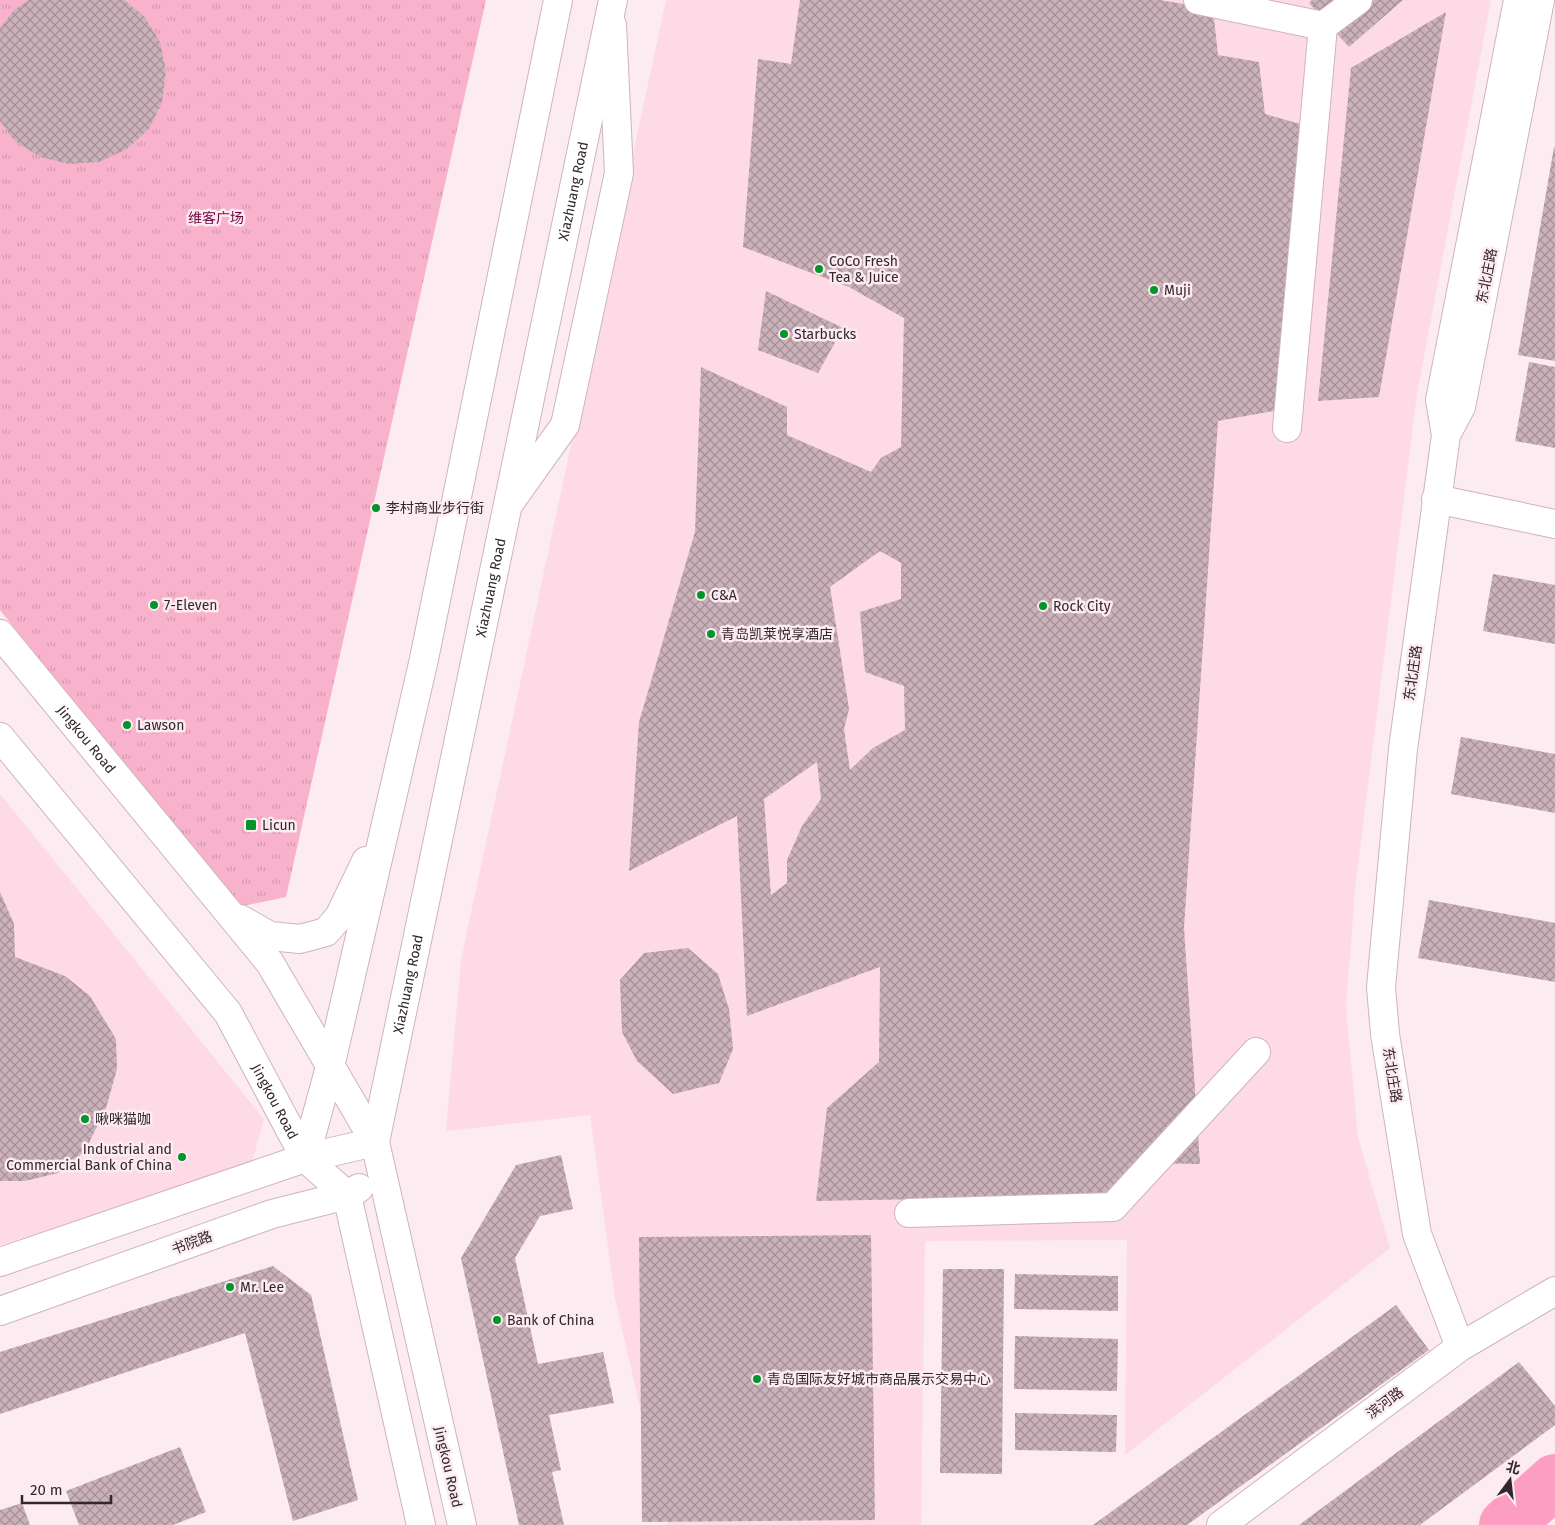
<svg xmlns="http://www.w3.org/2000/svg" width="1555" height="1525" font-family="'Fira Sans','Noto Sans SC',sans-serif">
	<defs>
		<pattern id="park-tufts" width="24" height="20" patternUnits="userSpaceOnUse" patternTransform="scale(1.25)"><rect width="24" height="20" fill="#f8b2cc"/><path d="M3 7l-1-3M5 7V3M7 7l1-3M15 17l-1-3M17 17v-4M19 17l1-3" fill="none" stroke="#d599af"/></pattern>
		<pattern id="building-cross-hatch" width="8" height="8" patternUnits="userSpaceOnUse" patternTransform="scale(1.25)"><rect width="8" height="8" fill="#cbb1ba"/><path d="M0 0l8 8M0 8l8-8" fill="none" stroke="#a59097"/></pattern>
	</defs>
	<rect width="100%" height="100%" fill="#fcebf1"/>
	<path fill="#fddae6" d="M 666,0 L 1491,0 L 1417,394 L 1355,889 L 1346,1008 L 1358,1137 L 1390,1248 L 1125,1455 L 1127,1240 L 925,1241 L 921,1525 L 667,1525 L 615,1298 L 590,1115 L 446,1131 L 461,960 Z
		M 0,794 L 264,1119 L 251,1166 L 0,1245 Z"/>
	<path fill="url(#park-tufts)" d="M 0,0 L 486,0 L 286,897 L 238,907 L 0,610 Z"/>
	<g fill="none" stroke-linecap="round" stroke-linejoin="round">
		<path stroke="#fc9ec2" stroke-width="54" d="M 1506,1525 L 1555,1481"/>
	</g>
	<path fill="url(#building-cross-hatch)" fill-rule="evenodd" d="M 29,0 L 124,0 L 144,16 L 160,42 L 166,71 L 162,102 L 149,129 L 127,149 L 99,162 L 69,164 L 40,157 L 14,140 L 0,121 L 0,28 L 14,10 Z
		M 800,0 L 1160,0 L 1213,9 L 1218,55 L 1259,62 L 1265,114 L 1304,125 L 1279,410 L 1218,421 L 1184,928 L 1200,1164 L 1140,1163 L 1130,1195 L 816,1201 L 827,1108 L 879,1062 L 880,967 L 747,1016 L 737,816 L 629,871 L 639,722 L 695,532 L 701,367 L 787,407 L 787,435 L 871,472 L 881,458 L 901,447 L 904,318 L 849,287 L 743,247 L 758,59 L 791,64 ZM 880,551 L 901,563 L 901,599 L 860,612 L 865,672 L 904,686 L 905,730 L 873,748 L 850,770 L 844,729 L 849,709 L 830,587 ZM 817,762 L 821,799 L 802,826 L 787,860 L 787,883 L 771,895 L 764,799 Z
		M 1312,0 L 1403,0 L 1349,47 L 1309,3 Z
		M 1446,12 L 1379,397 L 1318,401 L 1351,68 Z
		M 1554,147 L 1555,148 L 1555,361 L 1518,355 Z
		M 766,291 L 843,328 L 818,373 L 758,350 Z
		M 1529,362 L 1555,367 L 1555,448 L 1515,441 Z
		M 1493,574 L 1555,585 L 1555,644 L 1483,631 Z
		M 1461,737 L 1555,754 L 1555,813 L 1451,794 Z
		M 0,892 L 14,924 L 15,957 L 65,976 L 90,996 L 116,1039 L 117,1069 L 106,1108 L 85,1151 L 58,1173 L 25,1181 L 0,1181 Z
		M 1429,900 L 1555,923 L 1555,982 L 1418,958 Z
		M 688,948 L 718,974 L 729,1009 L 733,1049 L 719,1083 L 673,1094 L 637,1061 L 622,1032 L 620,980 L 644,953 Z
		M 561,1155 L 573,1209 L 540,1216 L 515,1258 L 538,1364 L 603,1352 L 614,1403 L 549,1415 L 561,1470 L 552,1472 L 564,1525 L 519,1525 L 461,1258 L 516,1165 Z
		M 871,1235 L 875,1520 L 642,1522 L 639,1237 Z
		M 273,1266 L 311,1295 L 358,1500 L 293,1521 L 245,1333 L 0,1414 L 0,1352 Z
		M 943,1269 L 1004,1269 L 1002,1474 L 940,1473 Z
		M 1015,1274 L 1118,1276 L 1118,1311 L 1014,1309 Z
		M 1396,1305 L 1429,1350 L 1187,1525 L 1093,1525 Z
		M 1015,1336 L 1118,1339 L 1117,1391 L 1014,1389 Z
		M 1519,1362 L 1555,1406 L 1555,1425 L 1420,1525 L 1299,1525 Z
		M 1015,1413 L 1117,1415 L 1116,1452 L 1015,1450 Z
		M 180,1447 L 206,1512 L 173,1525 L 79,1525 L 66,1491 Z
		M 22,1503 L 30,1525 L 0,1525 L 0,1510 Z"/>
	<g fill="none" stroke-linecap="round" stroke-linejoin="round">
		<g stroke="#ceb4bd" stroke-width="30">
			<path id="minor" d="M 1198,0 L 1323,26 L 1358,0
				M 1287,428 L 1323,26
				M 1446,435 L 1440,400 L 1518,0
				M 1436,499 L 1555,524
				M 508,505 L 565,425 L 619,173 L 612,25
				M 909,1213 L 1113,1207 L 1256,1052
				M 1460,1347 L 1417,1234 L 1385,1034 L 1381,987 L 1403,749 L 1446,435 L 1461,407 L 1540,0
				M 1221,1525 L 1460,1347 L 1555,1291"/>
		</g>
		<g stroke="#ceb4bd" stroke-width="30">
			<g id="major">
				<path id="s1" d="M 0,634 L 270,963 L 375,1142"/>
				<path id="s2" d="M 0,737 L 228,1013 L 305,1158 L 347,1195 L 421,1525"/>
				<path d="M 240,919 L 270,936 L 300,939 L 326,932 L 339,917 L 366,861"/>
				<path d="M 305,1158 L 330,1067 L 424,659 L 558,0"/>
				<path d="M 0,1262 L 305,1158 L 375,1142"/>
				<path d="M 0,1311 L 272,1214 L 347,1195 L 359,1188"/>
				<path id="s3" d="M 462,1525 L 375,1142 L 613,0"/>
			</g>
		</g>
		<use href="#minor" stroke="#fff" stroke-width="28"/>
		<use href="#major" stroke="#fff" stroke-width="28"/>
	</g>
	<g fill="#03942a" stroke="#fcebf1" stroke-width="2">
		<circle cx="819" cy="269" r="5"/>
		<circle cx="1154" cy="290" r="5"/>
		<circle cx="784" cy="334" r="5"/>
		<circle cx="376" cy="508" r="5"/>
		<circle cx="701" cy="595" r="5"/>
		<circle cx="154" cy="605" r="5"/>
		<circle cx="1043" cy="606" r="5"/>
		<circle cx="711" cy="634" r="5"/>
		<circle cx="127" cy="725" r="5"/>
		<rect x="245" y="819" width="12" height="12" rx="2.5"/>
		<circle cx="85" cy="1119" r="5"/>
		<circle cx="182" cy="1157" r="5"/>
		<circle cx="230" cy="1287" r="5"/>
		<circle cx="497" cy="1320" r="5"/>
		<circle cx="757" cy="1379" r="5"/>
	</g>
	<g text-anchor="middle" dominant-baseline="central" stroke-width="5" stroke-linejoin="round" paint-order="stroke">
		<g font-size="14" fill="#32282b" stroke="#fcebf1">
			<text stroke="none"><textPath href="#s3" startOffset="1364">Xiazhuang Road</textPath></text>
			<text transform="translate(1487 276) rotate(-79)">东北庄路</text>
			<text stroke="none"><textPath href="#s3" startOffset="959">Xiazhuang Road</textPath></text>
			<text transform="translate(1413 673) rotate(-82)">东北庄路</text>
			<text stroke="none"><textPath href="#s1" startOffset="136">Jingkou Road</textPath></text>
			<text stroke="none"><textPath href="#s3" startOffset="554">Xiazhuang Road</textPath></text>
			<text transform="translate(1392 1075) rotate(81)">东北庄路</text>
			<text stroke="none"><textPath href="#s2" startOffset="458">Jingkou Road</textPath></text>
			<text transform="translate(192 1243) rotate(-20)">书院路</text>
			<text transform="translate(1385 1403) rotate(-37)">滨河路</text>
			<text transform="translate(448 1467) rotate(77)">Jingkou Road</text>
		</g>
		<g font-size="14" fill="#740242" stroke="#fcebf1">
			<text x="216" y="218">维客广场</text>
		</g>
		<g font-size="14" fill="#32282b" stroke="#fcebf1" text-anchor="start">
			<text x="829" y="261">CoCo Fresh<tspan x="829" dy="16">Tea &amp; Juice</tspan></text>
			<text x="1164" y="290">Muji</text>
			<text x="794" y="334">Starbucks</text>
			<text x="386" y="508">李村商业步行街</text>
			<text x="711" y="595">C&amp;A</text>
			<text x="164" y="605">7-Eleven</text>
			<text x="1053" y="606">Rock City</text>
			<text x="721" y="634">青岛凯莱悦享酒店</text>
			<text x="137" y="725">Lawson</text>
			<text x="262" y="825">Licun</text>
			<text x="95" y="1119">啾咪猫咖</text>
			<text x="172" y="1149" text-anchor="end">Industrial and<tspan x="172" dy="16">Commercial Bank of China</tspan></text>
			<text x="240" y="1287">Mr. Lee</text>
			<text x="507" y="1320">Bank of China</text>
			<text x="767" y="1379">青岛国际友好城市商品展示交易中心</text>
		</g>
	</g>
	<g transform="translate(1510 1480) rotate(15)" stroke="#fcebf1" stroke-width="4" paint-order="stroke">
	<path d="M0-4L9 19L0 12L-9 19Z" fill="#32282b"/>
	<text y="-8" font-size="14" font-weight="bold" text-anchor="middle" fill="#32282b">北</text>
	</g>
	<path d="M22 1495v8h89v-8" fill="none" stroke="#32282b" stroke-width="2.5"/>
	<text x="30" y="1495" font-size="15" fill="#32282b" stroke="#fcebf1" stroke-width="4" paint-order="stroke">20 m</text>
</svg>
